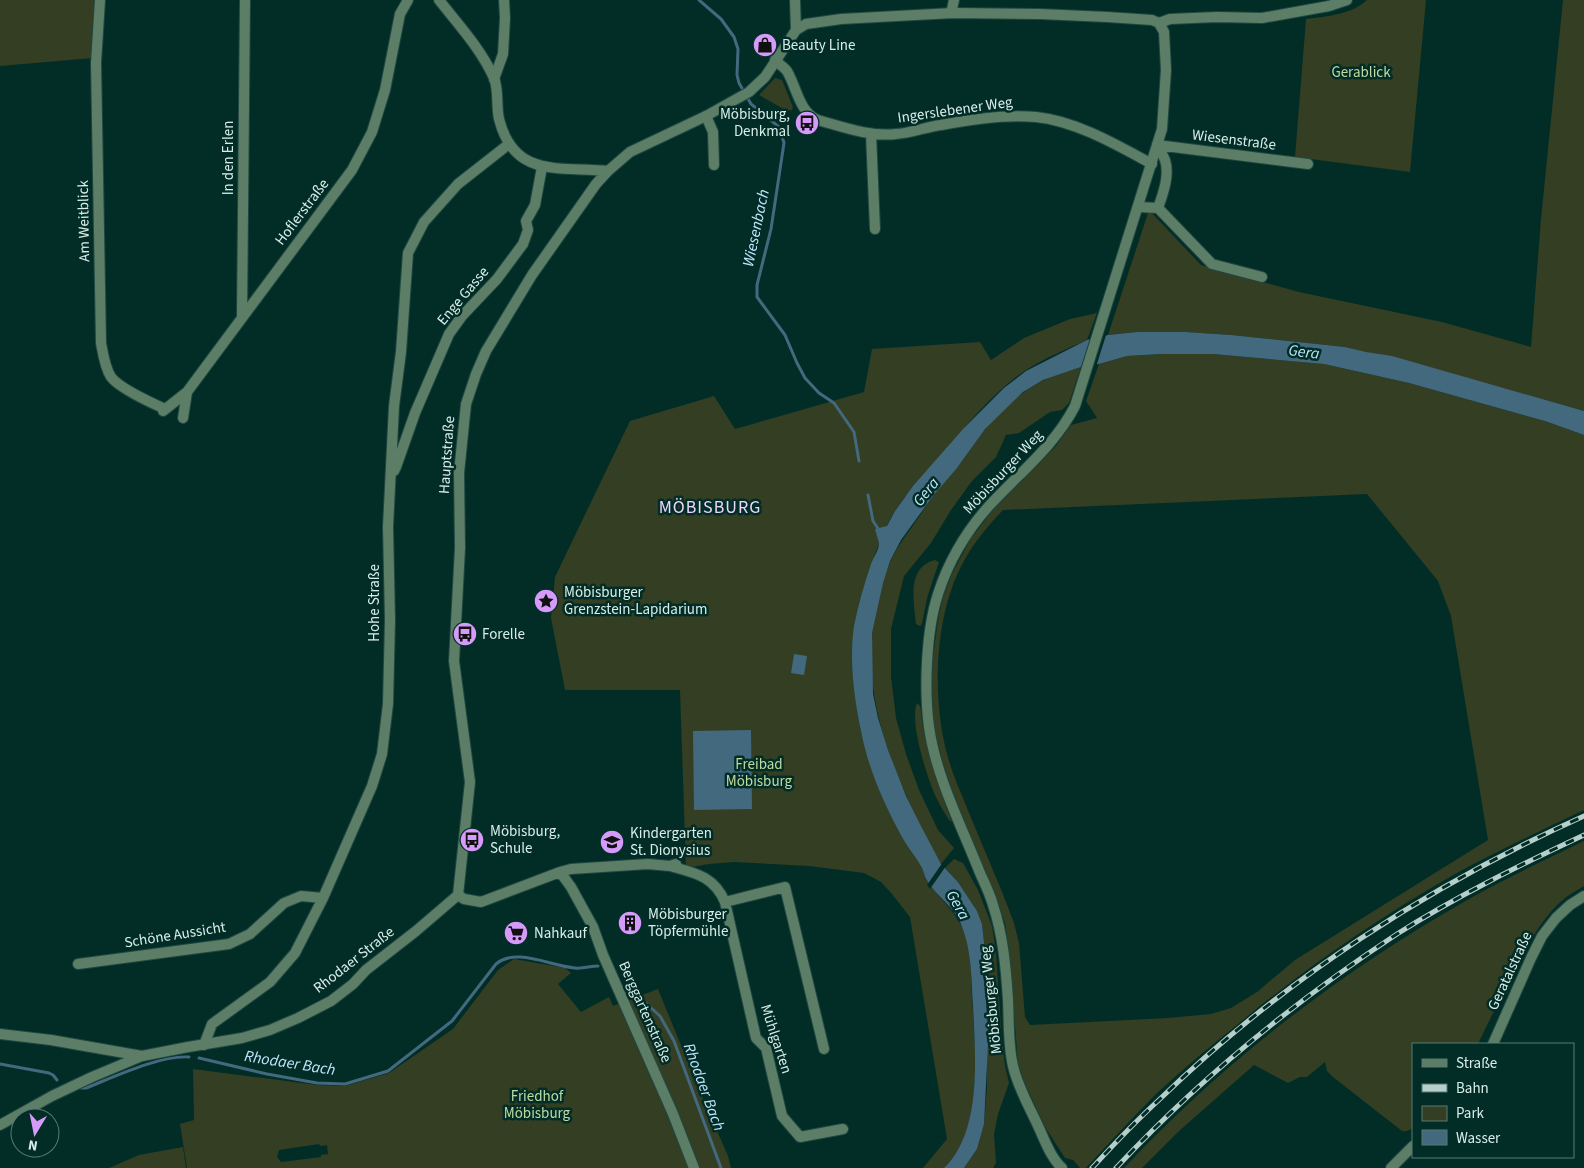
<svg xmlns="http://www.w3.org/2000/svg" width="1584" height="1168" font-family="'Source Sans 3',sans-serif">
	<rect width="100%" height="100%" fill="#022d27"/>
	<path fill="#333e23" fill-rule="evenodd" d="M 0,0 L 96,0 L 93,58 L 0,66 Z
		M 1367,0 L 1426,0 L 1410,172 L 1295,157 L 1306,19 C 1327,16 1351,15 1367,0 Z
		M 1563,0 L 1584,0 L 1584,411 L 1506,389 L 1345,347 L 1231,335 L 1186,332 L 1137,332 L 1108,335 L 1149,210 L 1201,265 L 1299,292 L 1442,322 L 1531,347 L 1541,219 Z
		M 775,78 L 782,80 L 793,107 L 792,110 L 787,111 L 759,95 Z
		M 1097,313 L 1087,340 C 1067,349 1045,358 1026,370 C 994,391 966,426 941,455 C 925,474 908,491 895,511 C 884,529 877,549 870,568 C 864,587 858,605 855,624 C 847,673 859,735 876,781 C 887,811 904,839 921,866 C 924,872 925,878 929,883 C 943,903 956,911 965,934 C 972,954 971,976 972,997 C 975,1048 985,1129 944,1168 L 923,1168 L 947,1139 L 910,917 L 892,894 L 881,882 L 864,873 L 809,866 L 734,862 L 709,864 L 686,868 L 680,690 L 565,690 L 551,618 L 555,577 L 630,421 L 714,396 L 735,429 L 864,392 L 872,349 L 980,342 L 991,360 L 1024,338 L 1070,319 Z
		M 1161,354 L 1213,354 L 1324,364 L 1409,383 L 1545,421 L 1584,435 L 1584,810 C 1540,831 1497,851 1455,874 C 1378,918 1305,968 1237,1025 C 1209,1047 1182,1070 1156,1094 C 1132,1118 1109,1143 1086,1168 L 1080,1168 L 1073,1160 L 1065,1158 L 1045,1127 L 1025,1084 L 1018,1063 L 1009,951 L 1005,923 L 998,903 L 951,788 L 942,760 L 934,728 L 931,693 L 933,657 L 938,620 L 943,597 L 952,574 L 970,540 L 992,511 L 1056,446 L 1071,425 L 1097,418 L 1086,401 L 1099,364 L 1127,356 ZM 1367,494 L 1438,581 L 1451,616 L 1488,840 L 1295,960 L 1257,992 L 1231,1008 L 1211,1014 L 1168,1018 L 1030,1025 L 1025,1017 L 1019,943 L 1014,923 C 999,882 981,843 965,803 C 960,790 954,778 950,764 C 931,706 933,615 964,561 C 974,542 988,526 1003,510 Z
		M 1081,367 L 1069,403 L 1062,410 L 1050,412 L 1019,433 L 1006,435 L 996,457 L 972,481 L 951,510 L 931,543 L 904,576 L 891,629 L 891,677 L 896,718 L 906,754 L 919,790 L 938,830 L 954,848 L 941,864 C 889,769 844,670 890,562 C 897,547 907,534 916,521 C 922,513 927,504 933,496 C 940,487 948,478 955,470 C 966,457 974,443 984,430 C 1000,411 1020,392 1042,381 C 1054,375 1068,372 1081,367 Z
		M 935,560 L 939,562 L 927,598 L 922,624 L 920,626 L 916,624 C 914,603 906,567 935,560 Z
		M 917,703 L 920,706 C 922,715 922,724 924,733 C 931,764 941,793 952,822 L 949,820 C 944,812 939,804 935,795 C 927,777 909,721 917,703 Z
		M 1584,841 L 1584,886 C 1578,890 1570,894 1565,898 C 1535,923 1521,959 1507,994 L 1503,992 L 1478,1044 L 1413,1044 L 1413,1127 C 1410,1130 1407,1132 1402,1131 L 1333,1077 L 1327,1071 L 1325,1062 L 1307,1077 L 1300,1077 L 1288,1083 L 1254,1065 L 1179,1131 L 1142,1168 L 1124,1168 C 1224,1061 1342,971 1469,899 C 1506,878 1545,860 1584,841 Z
		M 954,859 L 963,863 L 978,890 L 992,926 L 996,953 L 1002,1040 L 1005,1066 L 1009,1083 L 998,1114 L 994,1134 L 996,1163 L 993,1168 L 964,1168 L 977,1149 L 984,1124 L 987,1087 L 987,986 L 984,942 L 982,924 L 977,911 L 958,882 L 945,868 Z
		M 514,959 L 565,968 L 571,973 L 558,984 L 581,1012 L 609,997 L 613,1006 L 658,989 L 698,1087 L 728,1156 L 731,1168 L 187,1168 L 180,1124 L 194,1120 L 193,1069 L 317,1085 L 345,1086 L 389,1073 L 453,1029 L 498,970 ZM 319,1144 L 320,1146 L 327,1145 L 328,1154 L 321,1155 L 321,1157 L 281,1162 L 277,1157 L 279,1150 Z
		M 183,1147 L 186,1168 L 109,1168 L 139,1155 Z"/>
	<path fill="#42697e" d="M 1137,332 L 1186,332 L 1231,335 L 1345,347 L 1366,352 L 1392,356 L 1584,411 L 1584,435 L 1545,421 L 1409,383 L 1324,364 L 1213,354 L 1161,354 L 1127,356 L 1099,364 L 1081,367 L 1043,380 L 1023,392 L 985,429 L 957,468 L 933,496 L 901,540 L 890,561 L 883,583 L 872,633 L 873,694 L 878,718 L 888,750 L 906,796 L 921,826 L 941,864 L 958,882 L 977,911 L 982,924 L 984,942 L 988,1045 L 984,1124 L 977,1149 L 964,1168 L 944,1168 C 983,1130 975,1055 973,1005 C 971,976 972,947 959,920 C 952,906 937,896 928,882 C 925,878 924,873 922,868 C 916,857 908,848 902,837 C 884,804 868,768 861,731 C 854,698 849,660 854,626 C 858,605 864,585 871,564 C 873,558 879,550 879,543 C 878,539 876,533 875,529 L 887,526 L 895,511 L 913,486 L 963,429 L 1004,388 L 1026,371 L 1087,340 L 1108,335 Z
		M 794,654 L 807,656 L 804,675 L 791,673 Z
		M 751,730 L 752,809 L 694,810 L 693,731 Z"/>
	<path fill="#022d27" d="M 1107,332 L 1096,367 L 1080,370 L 1091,336 Z
		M 943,862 L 946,866 L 930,889 L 927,885 Z"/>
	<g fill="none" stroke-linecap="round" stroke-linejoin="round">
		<path stroke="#42697e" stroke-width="3" d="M 699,0 L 721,19 L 734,37 L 738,49 L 737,75 L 739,83 L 751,104 L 779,127 L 784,143 L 771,229 L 757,285 L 757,297 L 785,335 L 797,363 L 805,378 L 819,393 L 834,403 L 854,432 L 859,461
			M 868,495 L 873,521 L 879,530
			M 638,996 L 660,1016 L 674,1041 L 721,1168
			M 199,1058 L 267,1074 L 317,1083 L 345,1084 L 388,1071 L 452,1021 L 496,964 C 516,947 550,966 575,968 C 582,969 591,966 598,966
			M 0,1064 L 49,1073 L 53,1075 L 57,1080
			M 81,1088 L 86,1088 C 114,1077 160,1055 189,1057"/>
		<g stroke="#204842" stroke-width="12">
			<path id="minor" d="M 100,0 L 96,63 L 101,343 C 103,354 105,368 111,377 C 120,389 152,403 165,409
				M 795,0 L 796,30
				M 953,13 L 952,9 L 954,0
				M 1159,23 L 1170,19 L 1217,17 L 1262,18 L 1329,6 L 1347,0
				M 775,60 C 779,64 784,67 787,71 C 797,88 799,112 818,120 C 843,127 870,137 896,134 C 911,133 926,127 941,125 C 972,119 1005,114 1036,117 C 1076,121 1117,145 1152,164
				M 494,79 L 503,54 L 505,18 L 504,0
				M 706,116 L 713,132 L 714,165
				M 871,134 L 875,229
				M 1157,145 L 1308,164
				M 1138,207 L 1158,208 C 1163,194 1170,175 1165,160 C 1163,155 1160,150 1157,145
				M 1158,208 L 1212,264 L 1262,277
				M 242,316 L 245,0
				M 163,411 L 187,392 L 352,170 L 372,132 L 385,90 L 400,14 L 408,0
				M 183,418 L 187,392
				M 394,471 L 396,467 L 415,413 L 449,334 L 462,316 L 497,279 L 523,244 L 528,230 L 526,221 L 535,205 L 542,167
				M 670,866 C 695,873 714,876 725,902 L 756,1038 L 766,1048 L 782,1116 L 800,1137 L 843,1129
				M 560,872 L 571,887 L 593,927 L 603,955 L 673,1114 L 694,1168
				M 458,895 L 464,899 L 481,902 L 560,872 L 571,869 L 648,864 L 670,866 L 676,864
				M 725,902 L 785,887 L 824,1049
				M 78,964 L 229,944 L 250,934 L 284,903 L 301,896 L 323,898
				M 0,1034 L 51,1040 L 142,1056
				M 204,1045 L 212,1024 L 270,982 L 295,953 L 323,898 L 372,786 L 382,754 L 388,704 L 390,620 L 388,527 L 394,406 L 401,352 L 408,253 L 424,222 L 458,184 L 509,144"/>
		</g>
		<g stroke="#204842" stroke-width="12">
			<path id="tertiary" d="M 439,0 C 458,24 481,49 494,78 C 499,90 496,106 499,119 C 514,179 560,166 608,171
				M 1493,1044 L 1531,958 L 1542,936 L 1556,918 L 1570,905 L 1584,896
				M 0,1125 L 52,1096 L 92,1077 L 142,1056 L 188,1047 L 242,1038 L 270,1030 L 298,1018 L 331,1001 L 353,984 L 366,970 L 416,931 L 458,895 L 470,782 L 454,661 L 460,548 L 459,473 L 466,404 L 476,374 L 486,351 L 532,275 L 596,184 L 608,171 L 630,152 L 706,116 L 749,92 L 765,77 L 796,30 L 806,24 L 841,19 L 953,13 L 1040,14 L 1107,17 L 1152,20 L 1159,23 L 1164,32 L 1166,70 L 1162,129 L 1075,406 C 1054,447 1018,474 988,507 C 966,532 948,563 938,594 C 926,631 924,689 929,727 C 936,777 962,827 980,873 C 985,884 990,894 993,905 C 1003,935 1006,968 1008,1000 C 1009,1022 1008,1045 1013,1066 C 1018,1088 1030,1108 1039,1128 C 1045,1141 1051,1158 1062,1168
				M 1391,1168 L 1413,1146"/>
		</g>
		<use href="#minor" stroke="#5d7e66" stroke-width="10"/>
		<use href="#tertiary" stroke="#5d7e66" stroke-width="10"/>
		<g stroke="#b6cfca" stroke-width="5">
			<path id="rail" d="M 1092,1168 C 1114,1144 1137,1120 1161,1098 C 1283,980 1430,885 1584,816
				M 1116,1168 C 1199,1079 1295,1001 1397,934 C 1457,896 1520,865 1584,835"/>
		</g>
		<use href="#rail" stroke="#022d27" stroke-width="3" stroke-dasharray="9" stroke-linecap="butt"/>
	</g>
	<defs>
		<g id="shop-disc" transform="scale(1.25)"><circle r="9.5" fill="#d69bfa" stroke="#022d27"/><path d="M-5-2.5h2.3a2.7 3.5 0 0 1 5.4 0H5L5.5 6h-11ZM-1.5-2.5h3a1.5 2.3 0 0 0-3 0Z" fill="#111"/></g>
		<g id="bus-disc" transform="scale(1.25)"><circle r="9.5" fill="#d69bfa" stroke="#022d27"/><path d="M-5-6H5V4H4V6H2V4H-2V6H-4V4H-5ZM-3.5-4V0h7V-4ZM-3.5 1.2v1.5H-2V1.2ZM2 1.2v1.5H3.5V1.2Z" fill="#111"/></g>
		<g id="sight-disc" transform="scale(1.25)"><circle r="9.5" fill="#d69bfa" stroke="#022d27"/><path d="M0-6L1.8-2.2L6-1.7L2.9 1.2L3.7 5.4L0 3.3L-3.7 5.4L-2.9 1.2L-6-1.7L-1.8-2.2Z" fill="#111"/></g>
		<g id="school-disc" transform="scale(1.25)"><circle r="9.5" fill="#d69bfa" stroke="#022d27"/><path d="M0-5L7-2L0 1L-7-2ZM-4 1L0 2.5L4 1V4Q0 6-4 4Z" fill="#111"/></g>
		<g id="building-disc" transform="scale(1.25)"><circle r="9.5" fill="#d69bfa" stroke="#022d27"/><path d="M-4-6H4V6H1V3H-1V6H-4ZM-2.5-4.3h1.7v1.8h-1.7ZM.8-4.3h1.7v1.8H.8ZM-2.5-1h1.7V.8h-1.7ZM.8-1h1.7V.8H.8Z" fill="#111"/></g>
		<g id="supermarket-disc" transform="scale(1.25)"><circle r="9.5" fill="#d69bfa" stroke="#022d27"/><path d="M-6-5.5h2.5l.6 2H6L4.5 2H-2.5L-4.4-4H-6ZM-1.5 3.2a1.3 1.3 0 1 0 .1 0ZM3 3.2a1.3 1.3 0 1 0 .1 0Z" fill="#111"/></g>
	</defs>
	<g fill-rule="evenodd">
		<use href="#shop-disc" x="765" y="45"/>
		<use href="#bus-disc" x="807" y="123"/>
		<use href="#sight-disc" x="546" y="601"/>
		<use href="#bus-disc" x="465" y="634"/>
		<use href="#bus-disc" x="472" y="840"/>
		<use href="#school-disc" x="612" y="842"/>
		<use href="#building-disc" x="630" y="923"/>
		<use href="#supermarket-disc" x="516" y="933"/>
	</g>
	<g text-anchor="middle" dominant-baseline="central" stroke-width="5" stroke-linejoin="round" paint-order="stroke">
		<g font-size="15" fill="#d8ede8" stroke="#022d27" text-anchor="start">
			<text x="782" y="45">Beauty Line</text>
			<text x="790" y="114" text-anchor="end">Möbisburg,<tspan x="790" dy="17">Denkmal</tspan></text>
			<text x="564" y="592">Möbisburger<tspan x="564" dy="17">Grenzstein-Lapidarium</tspan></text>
			<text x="482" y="634">Forelle</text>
			<text x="490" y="831">Möbisburg,<tspan x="490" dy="17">Schule</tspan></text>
			<text x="630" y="833">Kindergarten<tspan x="630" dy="17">St. Dionysius</tspan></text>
			<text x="648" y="914">Möbisburger<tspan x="648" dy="17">Töpfermühle</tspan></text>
			<text x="534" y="933">Nahkauf</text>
		</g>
		<g font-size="15" fill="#bfd99e" stroke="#022d27">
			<text x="1361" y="72">Gerablick</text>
			<text x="759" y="764">Freibad<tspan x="759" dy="17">Möbisburg</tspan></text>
			<text x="537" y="1096">Friedhof<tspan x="537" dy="17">Möbisburg</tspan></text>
		</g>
		<g font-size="15" fill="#d8ede8" stroke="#022d27">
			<text transform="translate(955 110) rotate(-8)">Ingerslebener Weg</text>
			<text transform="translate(1234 140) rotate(7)">Wiesenstraße</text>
			<text transform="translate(228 158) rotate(-90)">In den Erlen</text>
			<text transform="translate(302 212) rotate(-53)">Hoflerstraße</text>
			<text transform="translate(84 221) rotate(-91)">Am Weitblick</text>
			<text transform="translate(463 296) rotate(-50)">Enge Gasse</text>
			<text transform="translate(447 455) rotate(-86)">Hauptstraße</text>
			<text transform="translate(1003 472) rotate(-47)">Möbisburger Weg</text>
			<text transform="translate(374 603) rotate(-90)">Hohe Straße</text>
			<text transform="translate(175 935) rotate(-9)">Schöne Aussicht</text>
			<text transform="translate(354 960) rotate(-38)">Rhodaer Straße</text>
			<text transform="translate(1510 971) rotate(-65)">Geratalstraße</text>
			<text transform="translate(991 1000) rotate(-96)">Möbisburger Weg</text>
			<text transform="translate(645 1012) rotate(66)">Berggartenstraße</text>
			<text transform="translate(776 1039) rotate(72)">Mühlgarten</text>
		</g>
		<g font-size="16" font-style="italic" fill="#bfe6fc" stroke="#022d27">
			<text transform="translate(756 228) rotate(-78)">Wiesenbach</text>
			<text transform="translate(1304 352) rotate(7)">Gera</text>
			<text transform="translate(926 492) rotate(-51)">Gera</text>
			<text transform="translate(958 905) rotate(61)">Gera</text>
			<text transform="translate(290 1063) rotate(9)">Rhodaer Bach</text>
			<text transform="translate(704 1087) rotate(70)">Rhodaer Bach</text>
		</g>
		<g font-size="18" letter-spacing="1" fill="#edd5fd" stroke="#022d27">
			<text x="710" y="507">MÖBISBURG</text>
		</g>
	</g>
	<rect x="1412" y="1043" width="162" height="115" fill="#022d27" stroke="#587a74"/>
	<rect x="1422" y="1059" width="25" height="8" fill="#5d7e66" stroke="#587a74"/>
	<text x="1456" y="1068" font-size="15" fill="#d8ede8">Straße</text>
	<rect x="1422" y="1084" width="25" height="8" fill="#b6cfca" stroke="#587a74"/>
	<text x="1456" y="1093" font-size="15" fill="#d8ede8">Bahn</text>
	<rect x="1422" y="1106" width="25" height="15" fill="#333e23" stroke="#587a74"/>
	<text x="1456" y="1118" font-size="15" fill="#d8ede8">Park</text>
	<rect x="1422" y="1130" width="25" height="15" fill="#42697e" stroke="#587a74"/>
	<text x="1456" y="1143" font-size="15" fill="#d8ede8">Wasser</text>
	<g transform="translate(35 1133) rotate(190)"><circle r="24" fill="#022d27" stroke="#587a74"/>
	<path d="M0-4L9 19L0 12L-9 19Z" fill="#d69bfa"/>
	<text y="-8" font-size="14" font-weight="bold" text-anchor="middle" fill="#d8ede8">N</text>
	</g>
</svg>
